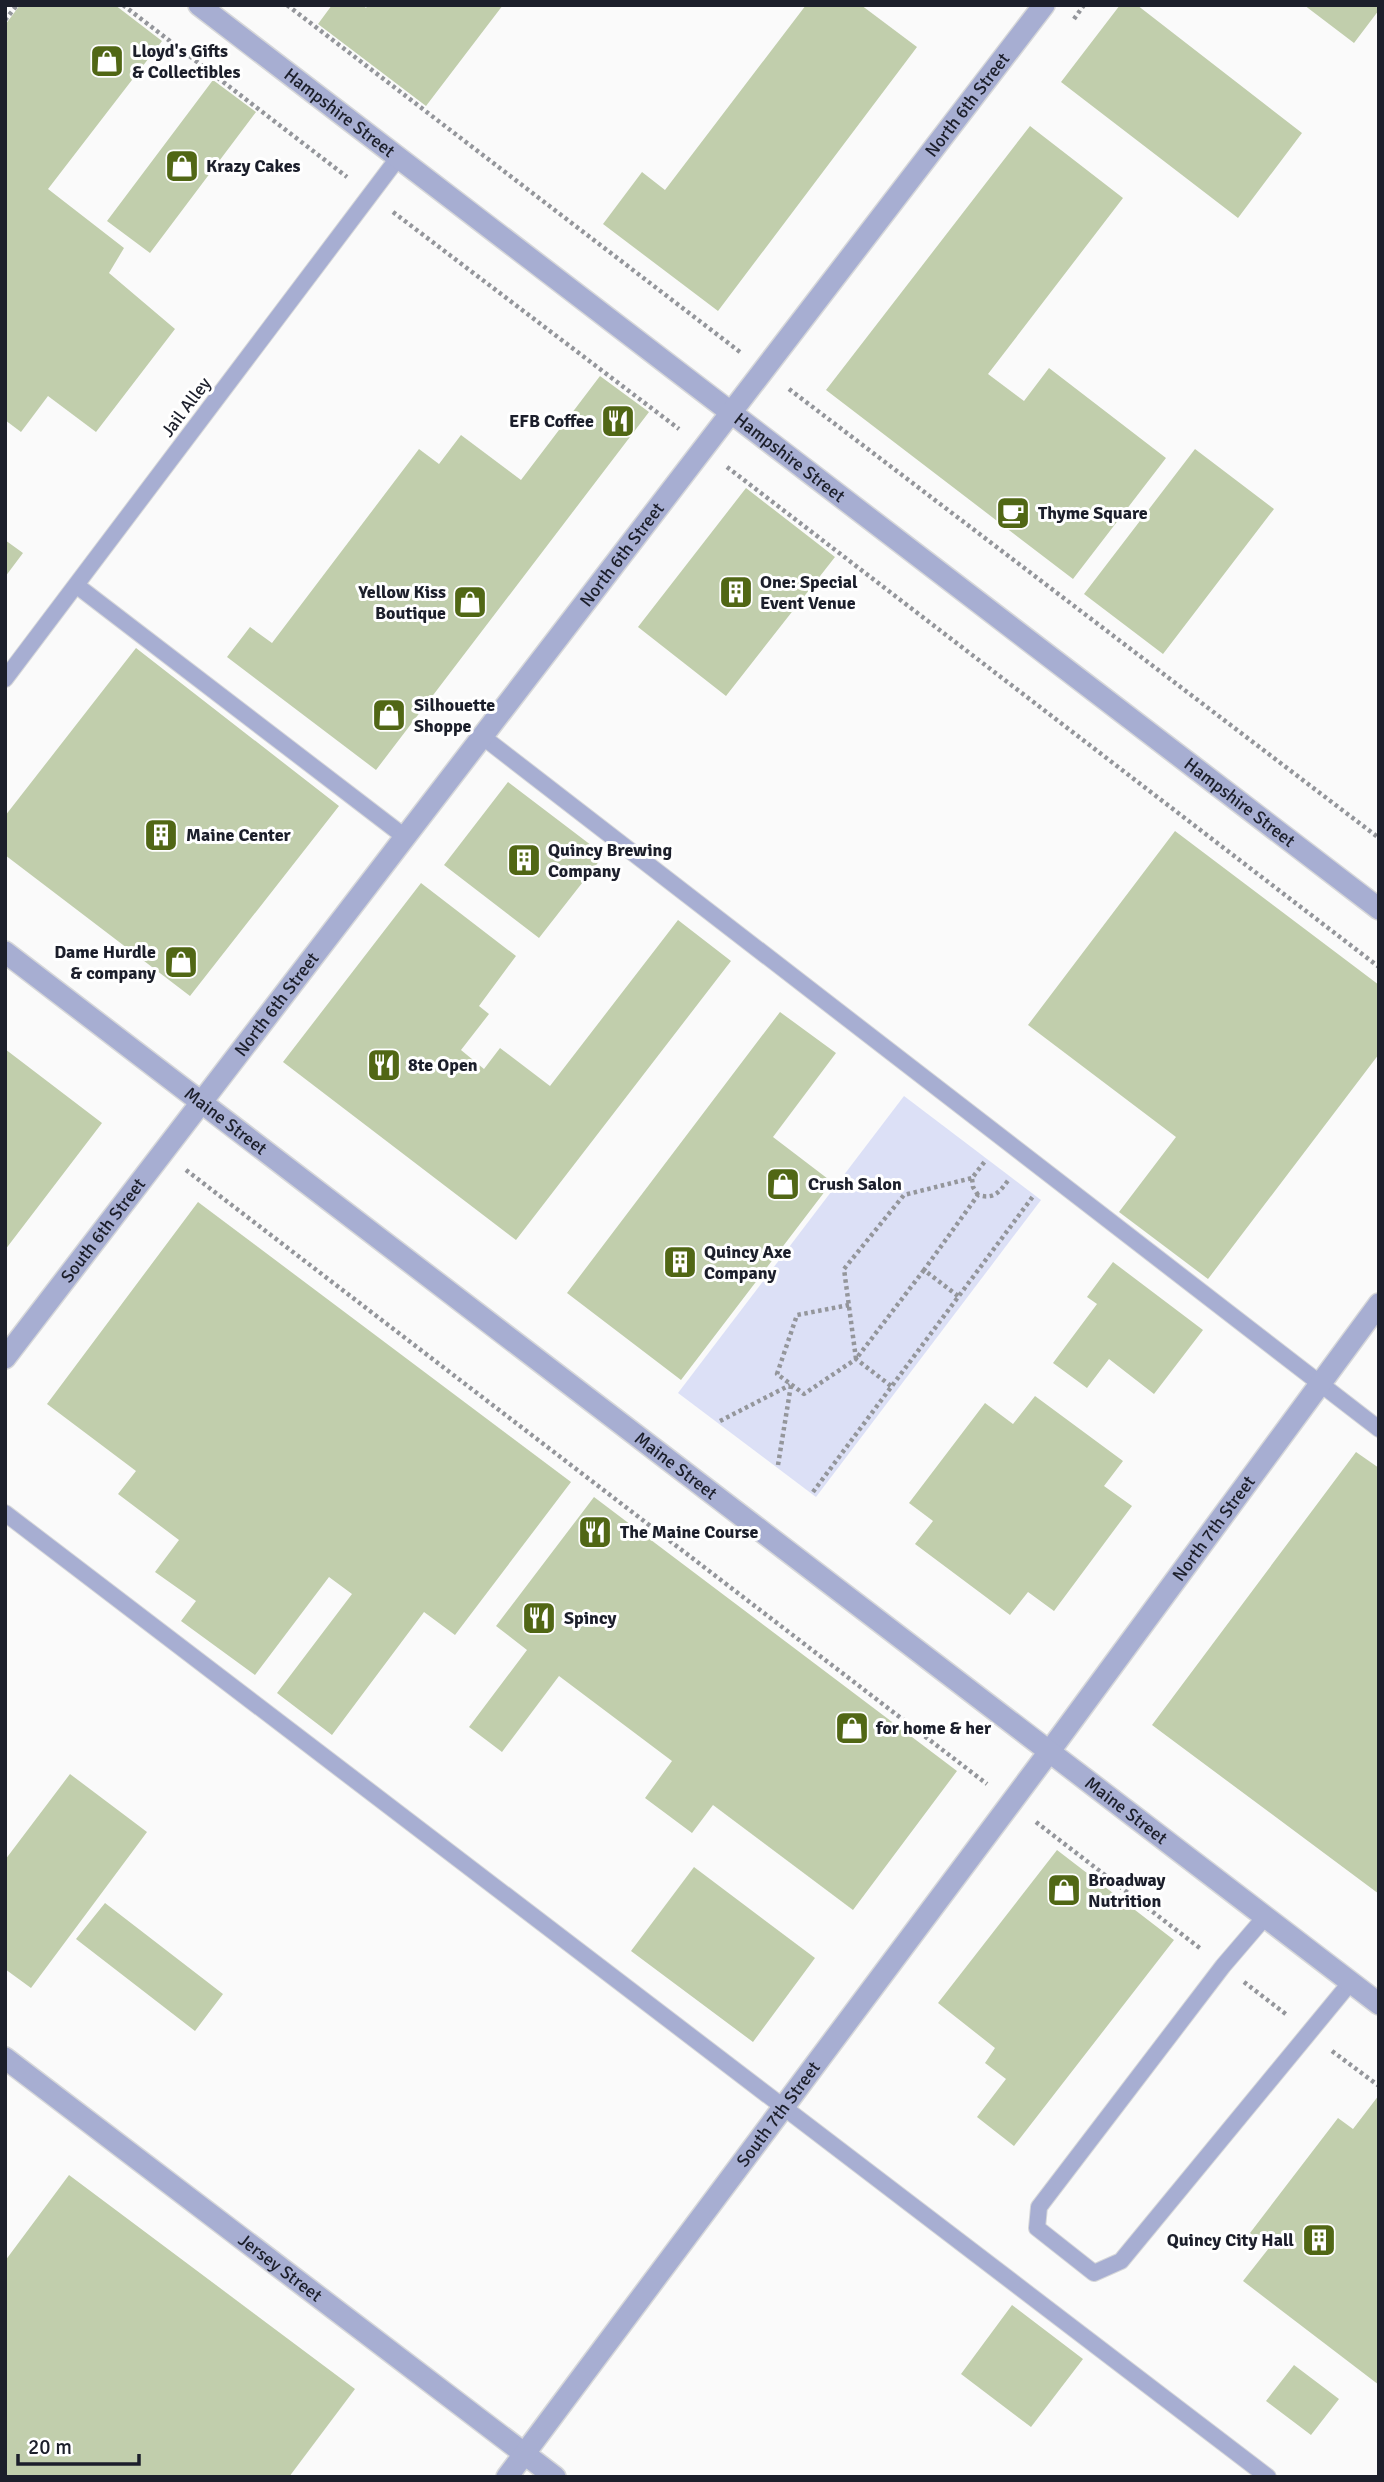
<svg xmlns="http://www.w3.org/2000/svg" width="1384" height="2482" font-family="Signika,sans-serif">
	<rect width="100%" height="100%" fill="#fafafa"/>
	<path fill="#dce0f6" d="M 904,1096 L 1041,1200 L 816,1497 L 678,1393 Z"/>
	<path fill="#c1ceac" d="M 20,5 L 115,5 L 162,41 L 48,189 L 124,248 L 109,273 L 175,329 L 96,432 L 48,396 L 21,432 L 5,420 L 5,25 Z
		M 332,5 L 363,5 L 366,8 L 368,5 L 503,5 L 426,106 L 318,24 Z
		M 806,5 L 861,5 L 917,47 L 718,311 L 603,224 L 642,172 L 665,190 Z
		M 1120,5 L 1137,5 L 1302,133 L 1238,218 L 1061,82 Z
		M 1304,5 L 1379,5 L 1379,10 L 1354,43 Z
		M 213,80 L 256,112 L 150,253 L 107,221 Z
		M 1030,126 L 1123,198 L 988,374 L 1024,401 L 1049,368 L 1166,458 L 1073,579 L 826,390 Z
		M 600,376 L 649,412 L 376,770 L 227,657 L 250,627 L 272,643 L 419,449 L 439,464 L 461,435 L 521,480 Z
		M 1195,449 L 1274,509 L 1163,654 L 1084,594 Z
		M 746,488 L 835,557 L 726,696 L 638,627 Z
		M 5,540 L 23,553 L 5,577 Z
		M 136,648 L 339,806 L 190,996 L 5,855 L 5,816 Z
		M 508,782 L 604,855 L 539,938 L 444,865 Z
		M 1175,831 L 1379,985 L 1379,1054 L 1208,1279 L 1119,1212 L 1176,1137 L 1028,1025 Z
		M 421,883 L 516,956 L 479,1006 L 489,1014 L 461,1050 L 484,1069 L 500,1048 L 550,1086 L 678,920 L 731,961 L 516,1240 L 283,1062 Z
		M 780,1012 L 836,1053 L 773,1137 L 832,1182 L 681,1380 L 567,1293 Z
		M 5,1049 L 102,1123 L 5,1250 Z
		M 198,1202 L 571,1482 L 455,1635 L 424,1612 L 332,1735 L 277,1693 L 352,1594 L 329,1577 L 255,1675 L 181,1621 L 196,1601 L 155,1572 L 179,1540 L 118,1494 L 136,1471 L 47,1404 Z
		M 1113,1262 L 1203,1330 L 1154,1394 L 1109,1359 L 1087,1388 L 1053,1363 L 1097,1304 L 1087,1297 Z
		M 1035,1396 L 1123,1461 L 1104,1486 L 1132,1506 L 1054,1611 L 1028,1592 L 1010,1615 L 915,1544 L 933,1521 L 909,1503 L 985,1403 L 1013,1424 Z
		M 1356,1452 L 1379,1468 L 1379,1894 L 1152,1725 Z
		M 594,1497 L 957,1771 L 853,1910 L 713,1805 L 692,1833 L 645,1798 L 672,1761 L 559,1676 L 502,1752 L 469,1727 L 527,1650 L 496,1626 Z
		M 70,1774 L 147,1832 L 31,1988 L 5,1969 L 5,1860 Z
		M 1057,1850 L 1174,1940 L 1014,2146 L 977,2117 L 1006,2079 L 985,2063 L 995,2048 L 938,2003 Z
		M 694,1867 L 815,1958 L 753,2042 L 631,1951 Z
		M 105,1903 L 223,1994 L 195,2031 L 76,1939 Z
		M 1379,2095 L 1379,2385 L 1243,2281 L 1269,2248 L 1250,2233 L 1338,2118 L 1353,2129 Z
		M 69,2175 L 355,2389 L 289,2477 L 5,2477 L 5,2261 Z
		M 1012,2305 L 1083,2359 L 1031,2427 L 961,2374 Z
		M 1294,2365 L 1339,2399 L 1311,2435 L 1266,2401 Z"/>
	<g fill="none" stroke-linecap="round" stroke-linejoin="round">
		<g stroke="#d6d7d9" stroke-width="18">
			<path id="service" d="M 76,585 L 405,837
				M 5,679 L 398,158
				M 483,737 L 1379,1429
				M 5,1513 L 1268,2477
				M 1265,1917 L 1223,1966 L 1039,2207 L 1037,2228 L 1094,2273 L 1121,2261 L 1350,1983"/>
		</g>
		<g stroke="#d6d7d9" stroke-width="24">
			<g id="minor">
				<path id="s1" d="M 199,5 L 1379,909"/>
				<path id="s2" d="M 5,1358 L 1044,5"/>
				<path id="s3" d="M 5,2058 L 555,2477"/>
				<path id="s4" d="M 507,2477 L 1049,1752 L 1379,1304"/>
			</g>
		</g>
		<g stroke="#d6d7d9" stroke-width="24">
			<g id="tertiary">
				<path id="s5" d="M 5,952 L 1379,2004"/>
			</g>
		</g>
		<path stroke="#94969b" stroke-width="4.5" stroke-dasharray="3.5 3.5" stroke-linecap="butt" d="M 123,5 L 347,177
			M 287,5 L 740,352
			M 1074,19 L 1084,5
			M 5,20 L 17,5
			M 393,212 L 679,429
			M 789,389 L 1379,838
			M 727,467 L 1379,967
			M 186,1170 L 987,1784
			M 978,1195 L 973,1187 L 972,1178 L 986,1160
			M 924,1270 L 856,1359 L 844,1269 L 904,1195 L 972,1178
			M 958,1296 L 924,1270 L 978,1195 C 995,1200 1000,1191 1010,1178
			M 849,1305 L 797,1315 L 777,1374 L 804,1394 L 856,1359 L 891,1386
			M 720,1421 L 790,1385
			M 778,1465 L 791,1385
			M 813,1492 L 1034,1195
			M 1036,1822 L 1201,1949
			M 1244,1982 L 1287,2015
			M 1332,2051 L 1379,2086"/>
		<use href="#service" stroke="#a7aed2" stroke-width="16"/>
		<use href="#minor" stroke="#a7aed2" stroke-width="21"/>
		<use href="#tertiary" stroke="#a7aed2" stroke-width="21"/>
	</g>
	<defs>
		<g id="shop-square" transform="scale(1.75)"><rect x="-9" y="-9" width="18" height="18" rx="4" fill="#516715" stroke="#fff"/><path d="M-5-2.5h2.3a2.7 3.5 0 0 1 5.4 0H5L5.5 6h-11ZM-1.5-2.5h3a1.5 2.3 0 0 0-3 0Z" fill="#fff"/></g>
		<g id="restaurant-square" transform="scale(1.75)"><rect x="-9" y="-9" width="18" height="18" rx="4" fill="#516715" stroke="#fff"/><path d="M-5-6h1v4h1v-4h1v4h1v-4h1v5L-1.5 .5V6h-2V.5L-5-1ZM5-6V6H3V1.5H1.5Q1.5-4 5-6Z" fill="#fff"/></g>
		<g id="cafe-square" transform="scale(1.75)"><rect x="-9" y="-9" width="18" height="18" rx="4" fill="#516715" stroke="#fff"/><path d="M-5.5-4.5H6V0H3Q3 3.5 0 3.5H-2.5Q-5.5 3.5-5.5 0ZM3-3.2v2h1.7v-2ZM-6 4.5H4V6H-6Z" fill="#fff"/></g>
		<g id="building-square" transform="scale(1.75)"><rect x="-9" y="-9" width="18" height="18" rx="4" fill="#516715" stroke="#fff"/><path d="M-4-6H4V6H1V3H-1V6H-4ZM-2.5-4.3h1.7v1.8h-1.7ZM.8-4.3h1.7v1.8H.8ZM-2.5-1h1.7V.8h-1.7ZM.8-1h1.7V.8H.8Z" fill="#fff"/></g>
	</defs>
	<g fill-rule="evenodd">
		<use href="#shop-square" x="107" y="61"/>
		<use href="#shop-square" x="182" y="166"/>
		<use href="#restaurant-square" x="618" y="421"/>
		<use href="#cafe-square" x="1013" y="513"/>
		<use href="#building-square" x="736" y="592"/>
		<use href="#shop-square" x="470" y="602"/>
		<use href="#shop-square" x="389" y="715"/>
		<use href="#building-square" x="161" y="835"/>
		<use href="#building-square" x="524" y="860"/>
		<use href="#shop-square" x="181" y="962"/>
		<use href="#restaurant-square" x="384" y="1065"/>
		<use href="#shop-square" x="783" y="1184"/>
		<use href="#building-square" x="680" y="1262"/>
		<use href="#restaurant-square" x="595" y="1532"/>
		<use href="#restaurant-square" x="539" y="1618"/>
		<use href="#shop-square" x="852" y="1728"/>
		<use href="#shop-square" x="1064" y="1890"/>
		<use href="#building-square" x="1319" y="2240"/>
	</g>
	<g text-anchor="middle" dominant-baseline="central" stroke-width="6" stroke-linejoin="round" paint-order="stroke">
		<g font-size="18" font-weight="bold" fill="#1c1f2b" stroke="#fff" text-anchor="start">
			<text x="132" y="51">Lloyd's Gifts<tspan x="132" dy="21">&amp; Collectibles</tspan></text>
			<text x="206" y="166">Krazy Cakes</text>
			<text x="594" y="421" text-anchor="end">EFB Coffee</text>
			<text x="1038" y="513">Thyme Square</text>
			<text x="760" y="582">One: Special<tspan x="760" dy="21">Event Venue</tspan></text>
			<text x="446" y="592" text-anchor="end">Yellow Kiss<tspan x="446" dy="21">Boutique</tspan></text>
			<text x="414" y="705">Silhouette<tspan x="414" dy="21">Shoppe</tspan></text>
			<text x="186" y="835">Maine Center</text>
			<text x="548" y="850">Quincy Brewing<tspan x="548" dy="21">Company</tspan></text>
			<text x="156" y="952" text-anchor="end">Dame Hurdle<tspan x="156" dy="21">&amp; company</tspan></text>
			<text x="408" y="1065">8te Open</text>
			<text x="808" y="1184">Crush Salon</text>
			<text x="704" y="1252">Quincy Axe<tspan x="704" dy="21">Company</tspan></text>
			<text x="620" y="1532">The Maine Course</text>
			<text x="564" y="1618">Spincy</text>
			<text x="876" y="1728">for home &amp; her</text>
			<text x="1088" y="1880">Broadway<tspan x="1088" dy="21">Nutrition</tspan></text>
			<text x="1294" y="2240" text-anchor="end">Quincy City Hall</text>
		</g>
		<g font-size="18" fill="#1c1f2b" stroke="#fff">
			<text stroke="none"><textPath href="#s2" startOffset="1580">North 6th Street</textPath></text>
			<text stroke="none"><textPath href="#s1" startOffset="177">Hampshire Street</textPath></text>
			<text transform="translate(186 407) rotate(-53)">Jail Alley</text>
			<text stroke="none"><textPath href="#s1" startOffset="744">Hampshire Street</textPath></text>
			<text stroke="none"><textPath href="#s2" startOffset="1013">North 6th Street</textPath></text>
			<text stroke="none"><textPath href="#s1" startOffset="1311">Hampshire Street</textPath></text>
			<text stroke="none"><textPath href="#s2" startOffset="446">North 6th Street</textPath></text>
			<text stroke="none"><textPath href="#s5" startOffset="278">Maine Street</textPath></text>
			<text stroke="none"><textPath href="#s2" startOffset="161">South 6th Street</textPath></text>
			<text stroke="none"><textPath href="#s5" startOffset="845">Maine Street</textPath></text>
			<text stroke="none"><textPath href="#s4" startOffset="1183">North 7th Street</textPath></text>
			<text stroke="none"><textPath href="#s5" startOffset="1412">Maine Street</textPath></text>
			<text stroke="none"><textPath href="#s4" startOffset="453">South 7th Street</textPath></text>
			<text stroke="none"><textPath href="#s3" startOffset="346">Jersey Street</textPath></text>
		</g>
	</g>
	<rect width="1384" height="2482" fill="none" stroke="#1c1f2b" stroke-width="14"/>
	<path d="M18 2454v10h121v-10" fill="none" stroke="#1c1f2b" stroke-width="3.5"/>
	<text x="28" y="2454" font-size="21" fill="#1c1f2b" stroke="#ffffff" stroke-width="5" paint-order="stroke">20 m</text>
</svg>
